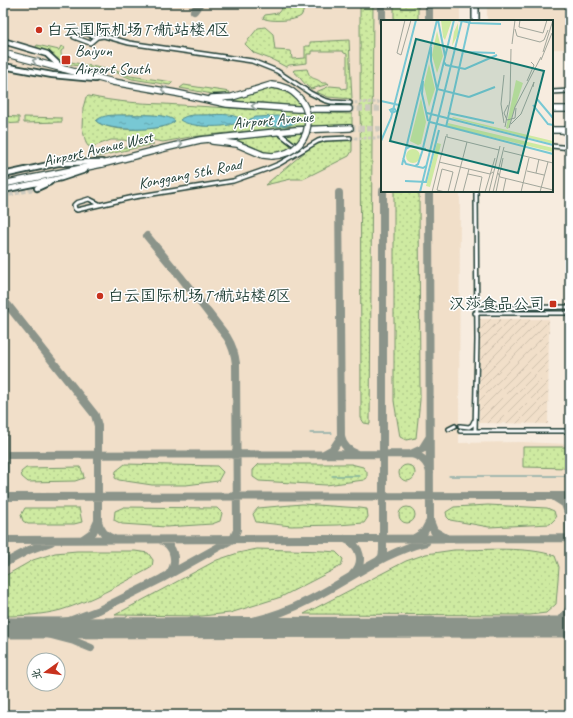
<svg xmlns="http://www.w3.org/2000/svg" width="573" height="718" font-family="Caveat,'LXGW WenKai TC',sans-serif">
	<defs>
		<pattern id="industrial-furrows" width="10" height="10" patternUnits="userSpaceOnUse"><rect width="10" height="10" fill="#f1dfc9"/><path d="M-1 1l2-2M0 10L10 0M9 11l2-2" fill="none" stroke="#cec0ad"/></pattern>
		<pattern id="grass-dots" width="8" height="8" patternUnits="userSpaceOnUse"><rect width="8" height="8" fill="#ceeaa1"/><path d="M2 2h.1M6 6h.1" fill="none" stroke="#b0ca8b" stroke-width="1.8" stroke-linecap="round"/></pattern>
		<pattern id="water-ripples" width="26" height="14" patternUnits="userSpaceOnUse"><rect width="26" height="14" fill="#78c8d4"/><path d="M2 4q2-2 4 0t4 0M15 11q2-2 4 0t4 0" fill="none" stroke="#62a4ad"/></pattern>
	</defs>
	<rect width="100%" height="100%" fill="#f7ecdf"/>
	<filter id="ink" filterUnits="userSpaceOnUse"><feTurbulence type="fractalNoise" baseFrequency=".025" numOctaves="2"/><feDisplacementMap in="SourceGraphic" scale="8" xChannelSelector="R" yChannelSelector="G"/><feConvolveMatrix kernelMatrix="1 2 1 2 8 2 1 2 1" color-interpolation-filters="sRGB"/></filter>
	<g filter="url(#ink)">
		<path fill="#f1dfc9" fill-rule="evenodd" d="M 3,3 L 460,3 L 460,21 L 382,21 L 382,191 L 460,191 L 459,443 L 520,442 L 570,444 L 570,715 L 3,715 ZM 34,660 L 58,660 L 58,684 L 34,684 Z
			M 487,3 L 570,3 L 570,49 L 552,49 L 552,21 L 487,21 Z"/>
		<path fill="url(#industrial-furrows)" d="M 480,319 L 549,319 L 548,424 L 479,423 Z"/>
		<path fill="url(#grass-dots)" stroke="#76946a" fill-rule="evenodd" d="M 286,3 L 304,3 C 304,7 304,12 301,16 C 296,21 268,22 263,18 L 265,15 L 278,13 Z
			M 360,3 L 373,3 L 370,424 L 364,423 L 361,418 Z
			M 394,3 L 418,3 L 418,21 L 394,21 Z
			M 265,27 L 273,34 L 275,50 L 291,51 L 292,59 L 305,58 L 305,46 L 310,46 L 310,42 L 349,40 L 352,99 L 328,97 L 316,92 L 330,86 L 341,87 L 342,89 L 347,88 L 347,54 L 344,53 L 343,51 L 312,51 L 312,54 L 307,54 L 307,63 L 289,65 L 286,67 L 273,60 L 254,53 L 245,44 L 258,28 Z
			M 37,45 L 59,50 L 61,46 L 65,48 L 61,51 C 61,56 62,59 66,61 L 116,71 L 130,76 L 173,82 L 170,85 L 132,79 L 115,72 L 67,64 L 58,61 L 35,49 Z
			M 307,69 C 311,82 315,76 322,83 L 328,83 L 329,84 L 311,89 C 303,84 300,76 293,71 L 294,70 Z
			M 184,85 L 230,92 L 229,94 L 212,94 L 180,88 Z
			M 271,87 C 286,88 293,94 302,106 L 224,100 L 238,98 Z
			M 89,96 C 115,102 137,103 164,104 L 277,111 L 352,114 L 352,125 L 295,126 L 190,137 L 163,142 L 152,140 L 134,143 L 124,140 L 111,140 L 92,147 L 88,146 L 86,143 L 82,127 L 83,108 L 86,97 ZM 125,115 L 150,115 L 162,116 L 163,127 C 143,129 116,133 97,122 L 108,116 ZM 203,115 L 232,116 L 221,125 L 203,126 L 191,124 L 190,116 ZM 283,117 L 297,119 L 291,125 L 267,126 L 252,123 Z
			M 3,116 L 19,117 L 19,123 L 3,124 Z
			M 24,117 L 62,118 L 62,122 L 24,123 Z
			M 304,133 C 294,150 278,158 259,150 C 256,149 254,147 251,146 C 242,143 233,141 224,140 Z
			M 328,140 L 352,140 L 352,151 L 349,156 L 303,179 L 291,179 L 265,185 L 311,147 Z
			M 147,143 L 154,144 L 96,157 L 96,153 Z
			M 394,191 L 419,191 L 420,400 L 416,438 L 406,440 L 400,437 L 394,401 Z
			M 523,447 L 570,447 L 570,468 L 523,467 Z
			M 125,464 L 217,466 L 223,472 L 218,481 L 186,485 L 152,485 L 119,480 L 115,478 L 116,471 Z
			M 259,464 L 351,464 L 363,467 L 367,472 L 367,478 L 364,480 L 326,485 L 259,481 L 253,477 L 253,470 Z
			M399 473a8 8 0 1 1 16 0a8 8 0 1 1-16 0Z
			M 80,467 L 83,473 L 84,478 L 75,481 L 28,482 L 22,477 L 21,472 L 26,468 Z
			M 302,504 L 360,508 L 367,509 L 368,517 L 364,523 L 338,525 L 291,526 L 256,522 L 253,514 L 258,508 Z
			M 488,505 L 547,508 L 554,511 L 556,518 L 550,524 L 489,527 L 450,520 L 447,517 L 446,512 L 454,507 Z
			M 124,507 L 217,508 L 222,513 L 220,521 L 212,524 L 166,527 L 122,524 L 114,520 L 115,511 Z
			M399 515a8 8 0 1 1 16 0a8 8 0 1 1-16 0Z
			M 25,508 L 79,508 L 82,522 L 74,524 L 28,524 L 23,521 L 21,515 Z
			M 257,549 L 324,551 L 336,552 L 343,559 L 341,566 L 281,597 L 230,613 L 202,616 L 115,615 L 217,560 L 238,553 Z
			M 454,550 C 484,550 528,546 555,556 L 559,567 L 556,604 L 546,613 L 530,615 L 304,614 L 406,561 L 426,554 Z
			M 77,551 L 135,551 L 148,553 L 153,560 L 152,567 L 147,570 C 119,585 91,601 61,610 C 42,615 22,616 3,616 L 3,577 L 33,560 L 55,553 Z"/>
		<path fill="url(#water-ripples)" stroke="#549094" d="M 125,115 C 138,115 167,113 175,121 C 166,132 107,132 96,121 C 102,114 117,115 125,115 Z
			M 203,115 C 214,115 233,112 242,120 C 233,129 190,128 180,120 C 186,114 196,115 203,115 Z
			M 256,117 C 268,117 289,113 299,121 C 290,128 257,128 248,121 L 250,119 Z"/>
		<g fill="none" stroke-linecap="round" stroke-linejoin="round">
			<path stroke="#549094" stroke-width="1" d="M 310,433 L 332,433
				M 332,476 L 360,476
				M 449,476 L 570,476"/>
			<path stroke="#8b948a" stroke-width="8" d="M 382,3 L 382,21
				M 429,3 L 429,21
				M 194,11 L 200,3
				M 339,193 L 341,437 C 343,446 349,451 357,454
				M 147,236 L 180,276 L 227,337 C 232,345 235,354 236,364
				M 3,299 L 95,415 L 98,426 L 98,521 L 93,532 L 83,539
				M 324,454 L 333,449 L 341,437
				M 411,454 L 422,449 L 429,438
				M 3,455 L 411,454 C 422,456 428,462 430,473
				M 3,497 L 570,496
				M 554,497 L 565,504 L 569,516 L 570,513
				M 569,516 L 570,586
				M 98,521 C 100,530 105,536 114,539
				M 430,521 L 434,531 L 446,538
				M 345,539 C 361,545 365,563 353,574
				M 413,539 L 424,532 L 430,521 L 429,191
				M 3,540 L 570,538
				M 160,540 C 175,545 178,563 169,574
				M 3,560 L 5,552 L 5,540 L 4,437
				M 377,562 L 382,557 L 383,551 L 383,191
				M 3,564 L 29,550 L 51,542
				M 544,627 C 557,626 565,618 570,607
				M 21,628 L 53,624 L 69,621 L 99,610 L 161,579 L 233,539 L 237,530 L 236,363
				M 211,628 C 246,625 279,616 311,599 C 349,580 384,552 426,542
				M 28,629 L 74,641 L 91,648"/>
			<path stroke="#8b948a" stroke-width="21" d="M 3,628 L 570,627"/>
			<path stroke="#ccc9bd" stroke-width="3" stroke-dasharray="3 1.5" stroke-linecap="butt" d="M 350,103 L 382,102
				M 350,138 L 382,138"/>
			<path stroke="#ccc9bd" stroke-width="4.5" stroke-dasharray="4.5 2" stroke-linecap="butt" d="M 3,196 L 37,188"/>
			<path stroke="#ccc9bd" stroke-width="5.5" stroke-dasharray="5.5 3" stroke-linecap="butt" d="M 349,109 L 382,109
				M 350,128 L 382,129"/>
			<g stroke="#1f3d34" stroke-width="6">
				<path id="minor" d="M 474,3 L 474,21
					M 477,3 L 477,21
					M 97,37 L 77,31 L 75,32 L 74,37 L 90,43 L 97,37 L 104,36 L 129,43 L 252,61 L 277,71 L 310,93 L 324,100 L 331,102 L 350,103
					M 552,92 L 570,91
					M 564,132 L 570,133
					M 279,133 L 292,143 L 304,149
					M 552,146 L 570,148
					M 99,204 L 89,199 L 76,203 L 74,205 L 75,209 L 77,210 L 134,197 L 233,181 L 267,169 L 279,164 L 318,141 L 325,139 L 350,138
					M 476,308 L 570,307
					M 475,313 L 570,313
					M 460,426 L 469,427 L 472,425 L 474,421
					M 449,429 L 455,426
					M 460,431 L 475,431 L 477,340 L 476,191
					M 475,431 L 570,431"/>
			</g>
			<g stroke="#1f3d34" stroke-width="8">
				<path id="secondary" d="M 3,41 L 47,54 L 63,69
					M 3,66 L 52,75 L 95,79
					M 3,175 L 58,163 L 102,162
					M 37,188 L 50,182
					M 3,190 L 61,178 L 85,170"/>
			</g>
			<g stroke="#1f3d34" stroke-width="8">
				<path id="trunk" d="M 3,53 L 113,82 L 176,93 L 227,104 L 297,109 L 349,109
					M 212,98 L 232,97 L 271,85
					M 552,109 L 570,109
					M 552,130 L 570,130
					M 212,141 L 237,144 L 263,155 L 272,156
					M 3,184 L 102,164 L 165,148 L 200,140 L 295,130 L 350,128"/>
			</g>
			<use href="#minor" stroke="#fff" stroke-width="3"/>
			<use href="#secondary" stroke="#fff" stroke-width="4.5"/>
			<use href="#trunk" stroke="#fff" stroke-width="5.5"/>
			<g stroke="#1f3d34" stroke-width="8" stroke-linecap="butt">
				<path id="trunk-bridge" d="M 271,85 C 318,87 322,153 272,156"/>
			</g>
			<use href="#trunk-bridge" stroke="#fff" stroke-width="5.5"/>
		</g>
		<defs><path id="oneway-chevron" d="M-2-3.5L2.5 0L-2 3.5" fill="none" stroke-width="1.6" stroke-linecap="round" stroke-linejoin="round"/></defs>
		<g stroke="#8f9e9a">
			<use href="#oneway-chevron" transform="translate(35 61) rotate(-164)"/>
			<use href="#oneway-chevron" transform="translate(164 90) rotate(-170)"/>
			<use href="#oneway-chevron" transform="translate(254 106) rotate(-176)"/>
			<use href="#oneway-chevron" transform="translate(180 144) rotate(-12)"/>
		</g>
	</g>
	<g fill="#c8321e" stroke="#fff" stroke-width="1.5">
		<circle cx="39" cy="30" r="4"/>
		<rect x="61" y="55" width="10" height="10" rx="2"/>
		<circle cx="100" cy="296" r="4"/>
		<rect x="549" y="300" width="8" height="8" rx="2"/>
	</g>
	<g text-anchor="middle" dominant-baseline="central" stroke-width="3" stroke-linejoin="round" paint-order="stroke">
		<g font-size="16" fill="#1f3d34" stroke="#fff" text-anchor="start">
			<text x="47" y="30">白云国际机场T1航站楼A区</text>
			<text x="75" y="51">Baiyun<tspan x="75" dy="18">Airport South</tspan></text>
			<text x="108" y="296">白云国际机场T1航站楼B区</text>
			<text x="545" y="304" text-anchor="end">汉莎食品公司</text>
		</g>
		<g font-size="16" fill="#1f3d34" stroke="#fff">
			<text transform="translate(273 120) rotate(-5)">Airport Avenue</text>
			<text transform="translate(98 149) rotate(-13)">Airport Avenue West</text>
			<text transform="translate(190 174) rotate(-11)">Konggang 5th Road</text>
		</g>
	</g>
	<g transform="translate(381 20)">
		<rect width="172" height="172" fill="#f7ecdf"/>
		<path d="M 60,0 L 71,0 L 64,20 L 62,17 ZM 77,3 L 77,14 L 71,26 L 73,12 ZM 56,11 L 62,36 L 56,53 L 51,35 ZM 48,44 L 54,69 L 48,87 L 43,65 ZM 135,60 L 142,63 L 127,109 L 125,108 ZM 40,78 L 45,102 L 40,124 L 37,125 L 29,121 ZM 72,97 L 172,121 L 172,124 L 71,98 ZM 67,103 L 172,128 L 172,132 L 73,108 L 66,105 ZM 56,123 L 60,124 L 49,167 L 45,166 ZM25 136a7 7 0 1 1 14 0a7 7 0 1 1-14 0Z" fill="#ceeaa1"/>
		<path fill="none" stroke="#78c8d4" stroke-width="2" d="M 57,0 L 64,36M 77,0 L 90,3 L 120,4M 63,26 L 85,32 L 114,33M 50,27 L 50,41 L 56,69 L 88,77M 63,42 L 65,45 L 84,49 L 116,35M 42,61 L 41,74 L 47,101M 88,77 L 114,67M 156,79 L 172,98M 0,81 L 18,85M 152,85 L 167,104 L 172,105M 13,88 L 15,91 L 11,93 L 9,90 ZM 46,93 L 172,125M 67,93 L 113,103M 49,102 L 172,134M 65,107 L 89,0M 0,121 L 10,98 L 35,0M 25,129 L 30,126 L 45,129M 22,138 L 25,144 L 42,148 L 45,146M 21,145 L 56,0M 34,146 L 37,144 L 41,132 L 73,0M 24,161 L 45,162 L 58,110M 39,172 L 81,0"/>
		<path fill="none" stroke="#a1a69b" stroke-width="1" d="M 24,0 L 16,33 L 20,35 L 30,0M 139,0 L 138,7 L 162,13 L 166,0M 134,9 L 136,16 L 159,22 L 163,20 L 167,10M 131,24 L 134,0M 162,32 L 172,0M 160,40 L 171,13M 123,55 L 120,84 L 123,103M 146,61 L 153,45 L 150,42M 127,85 L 123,93 L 126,100 L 134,98 L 135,88M 130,104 L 140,94 L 153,62 L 152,67M 124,107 L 129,80 L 130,29M 128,108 L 134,87 L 160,37M 66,114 L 66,117 L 118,130M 123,131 L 172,143M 58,142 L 109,154 L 112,152M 146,151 L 163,155M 117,153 L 119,157 L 172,170M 155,153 L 158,139M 87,154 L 101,157 L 98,172M 51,172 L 65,116M 64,172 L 56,170 L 61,149 L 72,152 L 67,172M 73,172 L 86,122M 82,172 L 88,149M 104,172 L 114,138M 108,172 L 119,126M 112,172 L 123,127M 115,172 L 122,138M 122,172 L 125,158M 140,172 L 148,138M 159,172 L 167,142"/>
		<path fill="#0f766e" fill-opacity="0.15" stroke="#0f766e" stroke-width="2" d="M 35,19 L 163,51 L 137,153 L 9,121 Z"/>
		<rect width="172" height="172" fill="none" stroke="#1f3d34" stroke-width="2"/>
	</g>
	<rect width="573" height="718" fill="none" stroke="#fff" stroke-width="16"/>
	<rect x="8" y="8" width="557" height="702" fill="none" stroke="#1f3d34" stroke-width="1.5" filter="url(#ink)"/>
	<g transform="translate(46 672) rotate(256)"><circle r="19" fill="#ffffff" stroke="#a5b1ae"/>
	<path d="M0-3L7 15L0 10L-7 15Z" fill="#c8321e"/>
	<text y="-6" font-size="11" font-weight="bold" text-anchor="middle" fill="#1f3d34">北</text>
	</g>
</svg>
